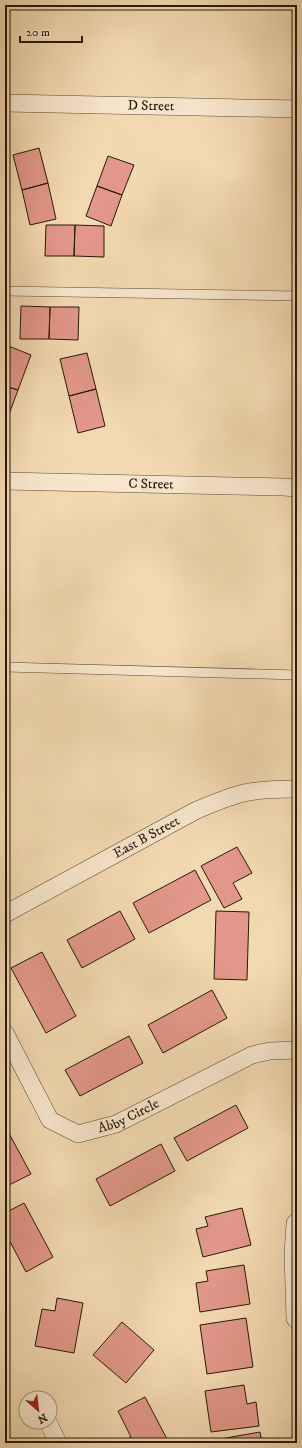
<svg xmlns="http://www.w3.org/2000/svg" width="302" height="1448" font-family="'IM FELL DW Pica',serif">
	<rect width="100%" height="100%" fill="#f3d9b2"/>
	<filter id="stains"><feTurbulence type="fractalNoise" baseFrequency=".005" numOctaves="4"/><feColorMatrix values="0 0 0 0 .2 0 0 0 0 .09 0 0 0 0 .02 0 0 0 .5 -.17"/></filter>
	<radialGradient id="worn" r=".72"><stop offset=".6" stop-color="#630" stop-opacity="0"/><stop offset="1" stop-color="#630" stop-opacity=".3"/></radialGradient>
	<path fill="#e2978a" stroke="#271909" d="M 39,148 L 48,183 L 22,190 L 13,155 Z
		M 108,156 L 134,165 L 122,195 L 97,186 Z
		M 48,183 L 56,219 L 30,225 L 22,190 Z
		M 97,186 L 122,195 L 111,226 L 86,216 Z
		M 46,225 L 75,225 L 74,256 L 45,256 Z
		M 75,225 L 104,226 L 104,257 L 74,256 Z
		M 21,306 L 50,307 L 49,339 L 20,339 Z
		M 50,307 L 79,307 L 78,340 L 49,339 Z
		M 6,345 L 31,355 L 18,390 L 5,386 Z
		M 87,353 L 96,389 L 69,396 L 60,359 Z
		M 5,386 L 18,390 L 5,425 Z
		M 96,389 L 105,426 L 78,433 L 69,396 Z
		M 237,847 L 252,873 L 233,883 L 242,899 L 224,908 L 201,866 Z
		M 195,870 L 211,900 L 149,933 L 133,903 Z
		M 120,911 L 135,939 L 82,968 L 67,940 Z
		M 216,911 L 249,912 L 247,980 L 214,979 Z
		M 42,952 L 76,1016 L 46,1033 L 11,968 Z
		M 212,990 L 227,1018 L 163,1053 L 148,1025 Z
		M 129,1036 L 143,1063 L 80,1096 L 65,1070 Z
		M 236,1105 L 248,1128 L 187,1161 L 174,1138 Z
		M 5,1126 L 31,1174 L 5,1187 Z
		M 161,1144 L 175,1171 L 110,1206 L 96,1179 Z
		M 24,1203 L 53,1257 L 26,1272 L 5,1232 L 5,1213 Z
		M 242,1208 L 251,1245 L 203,1257 L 196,1229 L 208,1226 L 205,1217 Z
		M 244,1265 L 250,1304 L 200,1312 L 196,1283 L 208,1281 L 206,1271 Z
		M 57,1298 L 83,1303 L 74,1353 L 35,1346 L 42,1309 L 55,1311 Z
		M 246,1318 L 253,1367 L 207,1374 L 200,1325 Z
		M 122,1322 L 154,1350 L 126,1383 L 93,1355 Z
		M 244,1385 L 247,1404 L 256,1402 L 259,1426 L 211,1432 L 205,1391 Z
		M 145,1397 L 167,1439 L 160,1443 L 119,1443 L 131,1437 L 118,1411 Z
		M 260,1432 L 262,1443 L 203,1443 L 203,1442 Z"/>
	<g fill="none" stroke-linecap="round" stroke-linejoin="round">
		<g stroke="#5a4933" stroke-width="10">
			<path id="service" d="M 5,291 L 297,296
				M 5,667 L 297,675"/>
		</g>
		<g stroke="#5a4933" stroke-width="18">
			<g id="minor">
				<path id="s1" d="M 5,103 L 297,109"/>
				<path id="s2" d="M 5,481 L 283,487 L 297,488"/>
				<path id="s3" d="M 5,914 L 195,811 C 211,804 227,797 244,793 C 262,789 280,789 297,789"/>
				<path id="s4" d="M 5,1033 L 50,1120 L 78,1134 L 116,1124 L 252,1055 L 270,1051 L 297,1050"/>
				<path d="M 48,1422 L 58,1443"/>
			</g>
		</g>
		<g stroke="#5a4933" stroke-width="22">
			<path id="tertiary" d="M 297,1224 L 295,1254 L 297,1318"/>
		</g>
		<use href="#service" stroke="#f7e6cd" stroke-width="9"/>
		<use href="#minor" stroke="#f7e6cd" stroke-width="17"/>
		<use href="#tertiary" stroke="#f7e6cd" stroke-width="21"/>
	</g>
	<g text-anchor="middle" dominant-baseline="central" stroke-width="3.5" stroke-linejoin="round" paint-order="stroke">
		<g font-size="14" fill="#271909" stroke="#f7e6cd">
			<text stroke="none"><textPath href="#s1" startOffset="146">D Street</textPath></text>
			<text stroke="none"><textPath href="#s2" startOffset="146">C Street</textPath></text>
			<text stroke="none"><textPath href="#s3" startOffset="161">East B Street</textPath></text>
			<text stroke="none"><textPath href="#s4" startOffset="183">Abby Circle</textPath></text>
		</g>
	</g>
	<rect width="302" height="1448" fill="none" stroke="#f3d9b2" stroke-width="20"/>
	<rect x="6" y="6" width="290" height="1436" fill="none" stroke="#271909" stroke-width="2"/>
	<rect x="10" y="10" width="282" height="1428" fill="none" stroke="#271909"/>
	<g transform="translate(38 1410) rotate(152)"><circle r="19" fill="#f7e6cd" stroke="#a4947f"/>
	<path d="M0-3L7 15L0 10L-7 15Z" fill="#8f2418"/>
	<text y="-6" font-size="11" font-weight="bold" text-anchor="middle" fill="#271909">N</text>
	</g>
	<path d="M20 36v6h62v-6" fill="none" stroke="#271909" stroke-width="2"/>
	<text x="26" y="36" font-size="12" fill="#271909" stroke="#f7e6cd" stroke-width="3" paint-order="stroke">20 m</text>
	<rect width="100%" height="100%" filter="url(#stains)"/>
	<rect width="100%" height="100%" fill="url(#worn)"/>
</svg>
